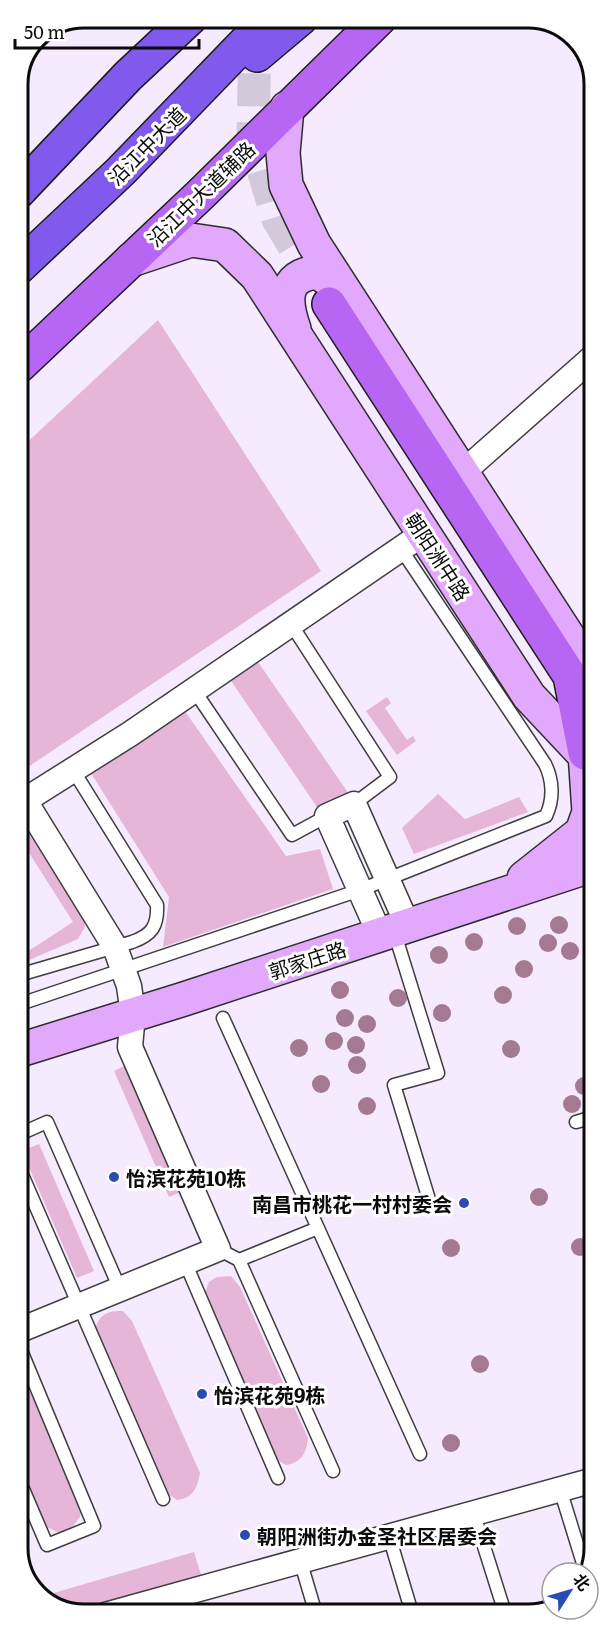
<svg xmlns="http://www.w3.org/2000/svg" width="612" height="1633" font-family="Literata,'Noto Sans SC',serif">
	<rect width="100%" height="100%" fill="#f6eafe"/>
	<path fill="#e6b6d8" d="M 158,320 L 321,571 L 19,773 L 19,450 Z
		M 256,659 L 349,794 L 321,813 L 229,678 Z
		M 387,697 L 391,703 L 385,708 L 407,740 L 413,736 L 416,741 L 397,755 L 366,711 Z
		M 180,704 L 286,856 L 320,849 L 333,889 L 163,947 L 169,897 L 87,767 Z
		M 438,794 L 465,819 L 519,797 L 528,812 L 414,854 L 402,828 Z
		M 19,817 L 84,921 L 85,927 L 78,939 L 20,964 L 19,957 L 73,922 L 19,837 Z
		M 130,1063 L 185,1190 L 169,1197 L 114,1071 Z
		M 39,1144 L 94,1271 L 77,1278 L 22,1151 Z
		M 231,1276 L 240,1287 L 308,1438 C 306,1454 302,1462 286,1465 L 272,1457 L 203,1298 L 209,1282 L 217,1277 Z
		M 123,1311 L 132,1321 L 200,1473 C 197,1489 193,1498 177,1500 L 164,1491 L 94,1334 C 97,1317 105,1310 123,1311 Z
		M 20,1387 L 33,1395 L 82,1506 L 80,1517 L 69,1531 L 57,1532 L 47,1527 L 20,1464 Z
		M 194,1552 L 202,1578 L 78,1614 L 40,1597 Z"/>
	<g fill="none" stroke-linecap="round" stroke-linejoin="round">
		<path stroke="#d3c9da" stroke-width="33" stroke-dasharray="33 16" stroke-linecap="butt" d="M 259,25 L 255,37 L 253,137 L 278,219 L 324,296"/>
		<g stroke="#3e3e3e" stroke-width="15">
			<path id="lane" d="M 291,624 L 390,777 L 354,804
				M 194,690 L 292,835 L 327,816
				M 394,931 L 438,1073 L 394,1085 L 431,1206
				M 19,975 L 132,942 C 152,935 158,926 157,905 L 73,770
				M 20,1004 L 360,890 L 546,816 C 554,799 553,780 545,764 L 401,549
				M 223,1018 L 420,1454
				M 576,1122 L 593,1117
				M 20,1134 L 47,1122 L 120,1289
				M 20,1170 L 163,1499
				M 218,1249 L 239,1260 L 333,1471
				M 239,1260 L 318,1228
				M 185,1262 L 278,1478
				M 20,1348 L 94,1526 L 47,1545 L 20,1482
				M 560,1489 L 586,1573
				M 476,1521 L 505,1613
				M 389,1536 L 412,1613
				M 303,1570 L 316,1614
				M 182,1593 L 188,1614"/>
		</g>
		<g stroke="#3e3e3e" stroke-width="27">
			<path id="street" d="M 462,473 L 592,358
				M 19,804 L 130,734 L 424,533
				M 380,935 L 327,816 L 354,804 L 408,926
				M 20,1330 L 218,1249 L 130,1047 L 133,1014 L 129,986 L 115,947 L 25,801
				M 105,1615 L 594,1480"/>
		</g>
		<g stroke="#2d2d2d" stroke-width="36">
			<path id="secondary" d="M 287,108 L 283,153 L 286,185 L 314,244 L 593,675
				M 131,260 L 191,240 L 225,245 L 257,276 L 529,696 L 593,764
				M 294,329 C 285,303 281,275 318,272 L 344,291
				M 524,878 L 582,832 L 589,812 L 585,753
				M 20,1050 L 184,999 L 593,865"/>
		</g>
		<g stroke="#1c1c1c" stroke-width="36">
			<path id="primary" d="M 329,304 L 570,676 L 585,753
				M 19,366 L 200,195 L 380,18"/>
		</g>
		<g stroke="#1c1c1c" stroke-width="36">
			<path id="highway" d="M 257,55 L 301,18
				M 18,192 L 128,76 L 190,18
				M 18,268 L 121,171 L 269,18"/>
		</g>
		<use href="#lane" stroke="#fff" stroke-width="12"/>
		<use href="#street" stroke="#fff" stroke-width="24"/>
		<use href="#secondary" stroke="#e2a8fb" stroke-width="33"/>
		<use href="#primary" stroke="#b666f2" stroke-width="33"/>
		<use href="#highway" stroke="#8159ed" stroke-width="33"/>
	</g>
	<g fill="#a37a91">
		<circle cx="559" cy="925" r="9"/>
		<circle cx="517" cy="926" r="9"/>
		<circle cx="474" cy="942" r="9"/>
		<circle cx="548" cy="943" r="9"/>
		<circle cx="570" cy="951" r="9"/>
		<circle cx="439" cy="955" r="9"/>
		<circle cx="524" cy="969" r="9"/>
		<circle cx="340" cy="990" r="9"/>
		<circle cx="503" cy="995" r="9"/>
		<circle cx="398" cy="998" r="9"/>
		<circle cx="442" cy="1013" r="9"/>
		<circle cx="345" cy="1018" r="9"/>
		<circle cx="367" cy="1024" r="9"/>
		<circle cx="334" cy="1041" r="9"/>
		<circle cx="356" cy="1045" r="9"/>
		<circle cx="299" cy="1048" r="9"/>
		<circle cx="511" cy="1049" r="9"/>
		<circle cx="357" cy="1065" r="9"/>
		<circle cx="321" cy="1084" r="9"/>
		<circle cx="584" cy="1086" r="9"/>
		<circle cx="572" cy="1104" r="9"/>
		<circle cx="367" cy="1106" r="9"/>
		<circle cx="539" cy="1197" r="9"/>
		<circle cx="580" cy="1247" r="9"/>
		<circle cx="451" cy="1248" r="9"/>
		<circle cx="480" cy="1364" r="9"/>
		<circle cx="451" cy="1443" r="9"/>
	</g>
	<g fill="#2a4bb4" stroke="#fff" stroke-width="2">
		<circle cx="114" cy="1177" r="6"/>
		<circle cx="464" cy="1203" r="6"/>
		<circle cx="202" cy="1394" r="6"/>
		<circle cx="245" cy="1535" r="6"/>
	</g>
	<g text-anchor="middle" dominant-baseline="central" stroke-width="6" stroke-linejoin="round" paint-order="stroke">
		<g font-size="20" fill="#0b0b0b" stroke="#fff">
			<text transform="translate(146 145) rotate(-45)">沿江中大道</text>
			<text transform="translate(200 193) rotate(-44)">沿江中大道辅路</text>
			<text transform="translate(439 556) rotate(57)">朝阳洲中路</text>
			<text transform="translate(307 959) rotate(-18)">郭家庄路</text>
		</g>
		<g font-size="20" font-weight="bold" fill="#0b0b0b" stroke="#fff" text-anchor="start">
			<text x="126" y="1177">怡滨花苑10栋</text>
			<text x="452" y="1203" text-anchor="end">南昌市桃花一村村委会</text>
			<text x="214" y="1394">怡滨花苑9栋</text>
			<text x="257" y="1535">朝阳洲街办金圣社区居委会</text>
		</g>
	</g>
	<path d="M0 0H612V1633H0ZM84 28H528A56 56 0 0 1 584 84V1548A56 56 0 0 1 528 1604H84A56 56 0 0 1 28 1548V84A56 56 0 0 1 84 28Z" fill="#fff" fill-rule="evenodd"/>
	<path fill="none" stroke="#0b0b0b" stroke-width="3" d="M84 28H528A56 56 0 0 1 584 84V1548A56 56 0 0 1 528 1604H84A56 56 0 0 1 28 1548V84A56 56 0 0 1 84 28Z"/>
	<g transform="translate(570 1591) rotate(53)"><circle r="28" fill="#ffffff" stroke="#9d9d9d" stroke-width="1.5"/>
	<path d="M0-4.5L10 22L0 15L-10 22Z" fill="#2a4bb4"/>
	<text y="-9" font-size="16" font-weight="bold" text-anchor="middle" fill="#0b0b0b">北</text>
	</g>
	<path d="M15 39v9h184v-9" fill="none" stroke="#0b0b0b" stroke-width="3"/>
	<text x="24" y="39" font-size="18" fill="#0b0b0b" stroke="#ffffff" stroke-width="4.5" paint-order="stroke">50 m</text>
</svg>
